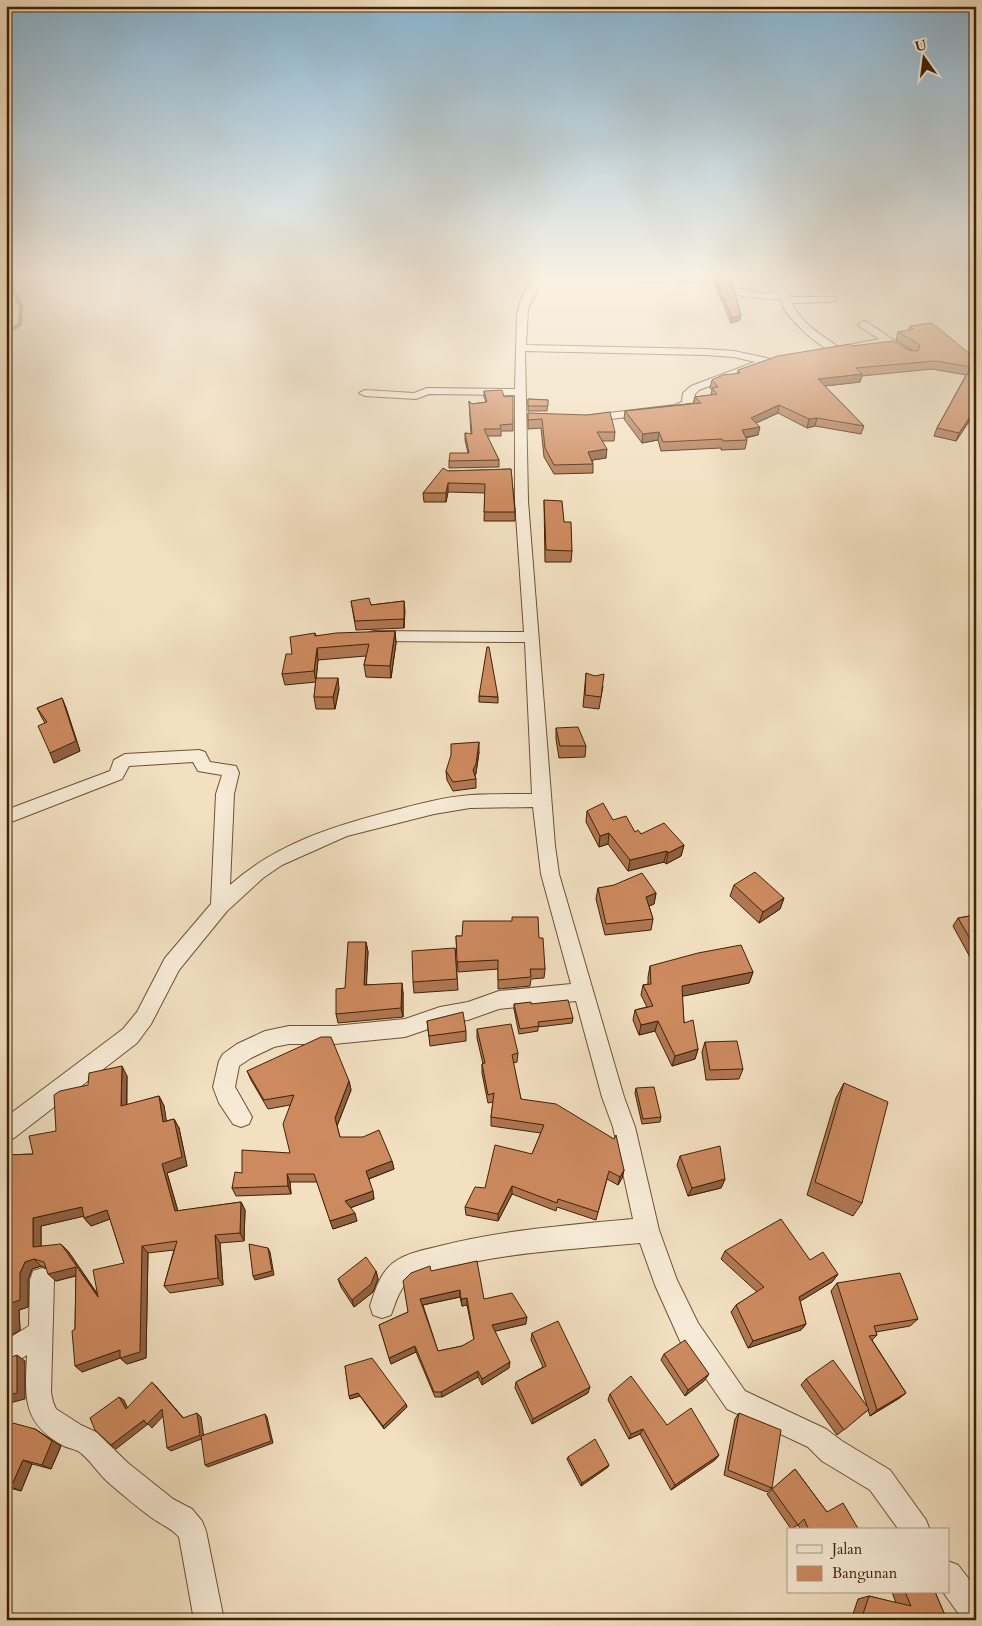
<svg xmlns="http://www.w3.org/2000/svg" width="982" height="1626" font-family="Cardo,serif">
	<rect width="100%" height="100%" fill="#f2e0c1"/>
	<filter id="stains"><feTurbulence type="fractalNoise" baseFrequency=".004" numOctaves="4"/><feColorMatrix values="0 0 0 0 .2 0 0 0 0 .09 0 0 0 0 .02 0 0 0 .5 -.17"/></filter>
	<radialGradient id="worn" r=".72"><stop offset=".6" stop-color="#630" stop-opacity="0"/><stop offset="1" stop-color="#630" stop-opacity=".3"/></radialGradient>
	<g fill="none" stroke-linecap="round" stroke-linejoin="round">
		<path stroke="#777e71" stroke-width="4" d="M 6,334 L 20,324 L 21,306 L 10,283 L 23,276"/>
		<g stroke="#6c5234" stroke-width="2">
			<path id="minor" d="M 534,276 L 544,276 L 528,309 L 526,345 L 705,349 L 734,351 L 771,359 L 772,361 L 771,363 L 764,364 L 763,366 L 699,390 L 695,394 L 692,406 L 681,410 L 588,422 L 582,418 L 584,416 L 675,405 L 682,402 L 683,393 L 691,386 L 755,362 L 734,357 L 705,355 L 525,351 L 528,501 L 555,846 L 559,874 L 624,1097 L 635,1127 L 659,1230 L 677,1280 L 698,1323 L 745,1391 L 826,1429 L 842,1441 L 890,1470 L 926,1520 L 930,1530 L 899,1530 L 870,1490 L 822,1461 L 808,1447 L 727,1409 L 680,1341 L 655,1285 L 640,1243 C 574,1249 508,1252 444,1269 C 434,1271 420,1273 411,1279 C 399,1288 396,1302 391,1315 L 382,1318 L 373,1315 L 370,1306 C 375,1291 380,1273 393,1263 C 406,1253 424,1250 440,1246 C 503,1230 568,1225 633,1219 L 613,1127 L 602,1097 L 576,1001 L 499,1009 L 468,1020 L 440,1025 L 405,1037 L 334,1044 L 289,1044 L 274,1047 L 251,1058 L 239,1066 L 235,1087 L 252,1117 L 249,1124 L 241,1127 L 233,1124 L 219,1103 L 213,1087 L 219,1061 L 223,1054 L 237,1044 L 265,1031 L 289,1026 L 334,1026 L 405,1019 L 440,1007 L 468,1002 L 499,991 L 571,984 L 541,874 L 533,807 L 470,808 L 434,814 L 347,836 L 282,865 L 263,878 L 227,911 L 179,970 L 151,1024 L 137,1043 L 14,1138 L 6,1141 L 6,1117 L 123,1029 L 137,1012 L 165,958 L 211,904 L 216,794 L 222,775 L 198,771 L 193,762 L 129,766 L 122,779 L 6,824 L 6,810 L 110,771 L 114,760 L 125,754 L 199,750 L 205,752 L 210,762 L 236,766 L 239,773 L 234,794 L 230,885 C 276,844 333,826 392,811 C 418,804 444,797 471,795 C 491,794 512,794 532,794 L 525,642 L 373,641 L 368,639 L 366,636 L 368,633 L 373,631 L 524,632 L 515,501 L 515,395 L 429,394 L 416,399 L 365,396 L 359,393 L 365,390 L 414,393 L 427,388 L 515,389 L 517,314 L 521,299 Z
				M 627,276 L 706,276 L 707,278 C 699,285 683,279 672,280 C 657,282 640,286 627,276 Z
				M 765,276 L 774,276 L 790,297 L 835,297 L 835,301 L 831,302 L 792,303 C 800,323 823,336 840,348 L 841,350 L 840,352 C 826,355 792,322 785,310 C 783,307 782,303 781,299 C 764,299 749,298 733,294 L 731,292 C 740,285 752,292 762,293 C 767,294 773,293 778,293 Z
				M 863,321 L 867,322 L 913,353 L 912,355 L 904,355 L 886,344 L 844,350 L 843,348 L 844,346 L 879,339 L 859,326 L 858,324 Z
				M 42,1268 L 51,1271 L 54,1280 L 51,1392 L 53,1402 L 56,1409 L 81,1425 L 96,1432 L 128,1463 L 173,1499 L 192,1509 L 202,1521 L 206,1531 L 224,1620 L 194,1620 L 179,1537 C 171,1528 162,1525 152,1518 C 137,1507 124,1496 110,1484 C 99,1475 90,1459 78,1451 C 74,1449 68,1448 64,1446 C 22,1423 25,1398 27,1355 L 6,1368 L 6,1340 L 29,1326 L 30,1280 L 33,1271 Z
				M 948,1561 L 958,1565 L 976,1588 L 976,1620 L 963,1620 L 943,1592 L 948,1592 Z"/>
		</g>
		<use href="#minor" fill="#f7ebd7" fill-rule="evenodd"/>
	</g>
	<path fill="#b07752" stroke="#3f2205" fill-rule="evenodd" d="M 711,276 L 730,276 L 732,288 L 740,320 L 731,323 Z
		M 910,326 L 976,359 L 976,411 L 956,441 L 934,436 L 937,428 L 966,375 L 932,369 L 862,376 L 860,382 L 825,386 L 864,426 L 861,434 L 815,426 L 807,428 L 778,413 L 756,423 L 758,435 L 746,438 L 747,440 L 745,449 L 721,450 L 721,448 L 661,451 L 658,440 L 642,443 L 624,419 L 625,411 L 694,403 L 695,397 L 711,395 L 712,390 L 710,388 L 712,380 L 737,374 L 738,370 L 852,346 L 913,351 L 896,340 L 898,332 L 909,330 Z
		M 484,391 L 513,424 L 513,431 L 501,431 L 501,436 L 487,436 L 499,460 L 499,467 L 449,468 L 449,461 L 468,453 L 465,440 L 465,433 L 471,434 L 469,401 L 472,404 L 486,402 L 484,397 Z
		M 528,399 L 548,400 L 547,411 L 528,411 Z
		M 528,413 L 615,432 L 614,441 L 602,441 L 606,458 L 592,460 L 593,464 L 593,473 L 554,474 L 544,457 L 541,428 L 528,429 Z
		M 511,469 L 515,512 L 515,521 L 484,521 L 485,493 L 448,492 L 446,502 L 424,502 L 423,493 L 448,471 Z
		M 544,500 L 564,522 L 572,551 L 571,562 L 545,562 Z
		M 351,601 L 371,605 L 404,601 L 404,628 L 356,630 Z
		M 395,631 L 396,643 L 391,678 L 366,677 L 364,665 L 366,656 L 318,660 L 316,678 L 339,689 L 335,709 L 316,709 L 314,697 L 316,682 L 285,685 L 282,674 L 292,654 L 315,633 L 316,636 Z
		M 586,673 L 603,686 L 599,709 L 583,707 Z
		M 479,696 L 498,697 L 498,703 L 479,702 Z
		M 62,698 L 66,708 L 80,751 L 54,763 L 45,723 L 42,718 L 37,708 Z
		M 556,728 L 586,746 L 585,757 L 559,758 L 556,739 Z
		M 479,752 L 476,773 L 475,776 L 476,779 L 476,788 L 453,791 L 447,780 L 446,771 Z
		M 587,811 L 613,820 L 635,832 L 684,845 L 681,856 L 666,864 L 664,862 L 628,871 L 608,844 L 599,847 L 586,822 Z
		M 734,885 L 784,898 L 780,909 L 759,923 L 730,896 Z
		M 598,888 L 656,893 L 654,904 L 649,906 L 653,919 L 651,930 L 605,935 L 596,899 Z
		M 976,915 L 976,968 L 953,926 L 958,918 Z
		M 456,936 L 539,938 L 545,969 L 544,978 L 531,979 L 530,986 L 498,989 L 498,969 L 458,972 Z
		M 366,942 L 368,952 L 366,984 L 403,992 L 403,1017 L 338,1023 L 336,1014 L 345,988 Z
		M 455,948 L 458,990 L 414,993 L 413,982 Z
		M 650,966 L 753,972 L 749,983 L 682,996 L 684,1023 L 698,1049 L 695,1059 L 672,1066 L 655,1031 L 639,1035 L 633,1020 L 635,1010 L 647,1007 L 641,995 L 643,985 L 648,984 L 648,977 Z
		M 514,1004 L 531,1004 L 573,1018 L 572,1023 L 538,1027 L 538,1031 L 519,1034 L 514,1009 Z
		M 427,1021 L 466,1031 L 466,1041 L 430,1046 Z
		M 477,1029 L 518,1053 L 517,1062 L 513,1063 L 521,1099 L 624,1170 L 622,1178 L 618,1185 L 607,1179 L 596,1220 L 557,1207 L 556,1211 L 512,1194 L 498,1221 L 466,1215 L 465,1207 L 485,1188 L 532,1154 L 541,1133 L 491,1126 L 491,1117 L 493,1102 L 488,1103 L 482,1073 L 482,1064 L 483,1064 L 477,1038 Z
		M 705,1042 L 743,1069 L 739,1079 L 706,1080 L 702,1052 Z
		M 247,1071 L 349,1081 L 351,1090 L 337,1126 L 340,1137 L 392,1161 L 394,1169 L 369,1179 L 374,1199 L 350,1208 L 357,1221 L 333,1229 L 317,1182 L 290,1182 L 291,1194 L 236,1196 L 232,1188 L 242,1173 L 290,1153 L 290,1105 L 268,1109 L 251,1080 Z
		M 127,1076 L 127,1105 L 159,1096 L 164,1106 L 166,1121 L 174,1119 L 179,1128 L 187,1166 L 167,1173 L 178,1211 L 241,1202 L 245,1210 L 244,1241 L 220,1243 L 223,1285 L 170,1293 L 164,1286 L 174,1250 L 148,1253 L 146,1358 L 127,1364 L 120,1358 L 82,1372 L 75,1329 L 76,1276 L 56,1281 L 46,1268 L 41,1266 L 32,1269 L 28,1280 L 28,1307 L 19,1310 L 20,1330 L 6,1339 L 6,1155 L 33,1154 L 56,1131 L 88,1085 ZM 84,1216 L 84,1218 L 91,1226 L 110,1219 L 124,1263 L 97,1293 L 68,1251 L 41,1246 L 41,1226 Z
		M 844,1083 L 862,1203 L 853,1216 L 807,1195 L 836,1098 Z
		M 636,1088 L 661,1117 L 660,1122 L 642,1124 L 635,1093 Z
		M 680,1156 L 725,1179 L 721,1188 L 688,1196 L 677,1165 Z
		M 725,1251 L 810,1260 L 838,1274 L 832,1282 L 800,1301 L 806,1324 L 801,1330 L 748,1348 L 731,1312 L 736,1305 L 757,1292 L 721,1259 Z
		M 376,1271 L 378,1279 L 373,1292 L 354,1307 L 341,1287 L 338,1279 Z
		M 431,1271 L 484,1299 L 526,1324 L 495,1331 L 509,1368 L 482,1385 L 478,1377 L 442,1397 L 435,1397 L 416,1352 L 391,1364 L 379,1325 L 408,1312 ZM 460,1297 L 462,1306 L 467,1305 L 474,1340 L 462,1346 L 438,1351 L 423,1305 Z
		M 837,1283 L 918,1319 L 910,1326 L 876,1332 L 877,1335 L 872,1340 L 906,1393 L 898,1399 L 870,1416 L 868,1410 L 837,1435 L 801,1385 L 806,1379 L 867,1406 L 831,1291 Z
		M 532,1333 L 588,1393 L 532,1424 L 515,1388 L 516,1382 L 543,1367 L 531,1340 Z
		M 664,1354 L 705,1380 L 685,1396 L 661,1360 Z
		M 345,1366 L 406,1404 L 407,1407 L 384,1429 L 360,1396 L 350,1399 Z
		M 610,1394 L 667,1425 L 719,1455 L 715,1460 L 671,1490 L 640,1434 L 629,1439 L 608,1400 Z
		M 739,1413 L 772,1488 L 767,1492 L 724,1475 L 735,1419 Z
		M 35,1429 L 61,1446 L 51,1469 L 32,1464 L 21,1491 L 6,1487 L 6,1437 Z
		M 568,1457 L 608,1467 L 581,1486 L 567,1459 Z
		M 795,1469 L 827,1512 L 859,1530 L 801,1530 L 798,1525 L 791,1529 L 767,1494 Z
		M 892,1592 L 935,1592 L 947,1620 L 851,1620 L 858,1599 L 869,1596 L 896,1603 Z"/>
	<path fill="#906142" stroke="#3f2205" d="M 741,315 L 740,320 L 731,323 L 732,318 Z
		M 862,374 L 860,382 L 816,387 L 818,379 Z
		M 779,405 L 778,413 L 750,426 L 751,418 Z
		M 976,408 L 976,411 L 956,441 L 959,433 Z
		M 817,418 L 815,426 L 807,428 L 809,419 Z
		M 760,427 L 758,435 L 740,438 L 742,430 Z
		M 659,432 L 658,440 L 642,443 L 643,434 Z
		M 607,449 L 606,458 L 587,461 L 588,452 Z
		M 448,483 L 448,492 L 446,502 L 446,493 Z
		M 404,601 L 405,611 L 404,628 Z
		M 395,631 L 396,643 L 391,678 L 390,666 Z
		M 317,648 L 318,660 L 316,682 L 314,671 Z
		M 338,678 L 339,689 L 335,709 L 333,697 Z
		M 62,698 L 66,708 L 80,751 L 54,763 L 50,753 Z
		M 479,742 L 479,752 L 476,773 L 473,779 L 473,770 Z
		M 609,833 L 608,844 L 599,847 L 600,836 Z
		M 684,845 L 681,856 L 666,864 L 668,853 Z
		M 667,851 L 664,862 L 628,871 L 630,860 Z
		M 656,893 L 654,904 L 644,908 L 646,897 Z
		M 784,898 L 780,909 L 759,923 L 763,912 Z
		M 366,942 L 368,952 L 366,994 L 364,985 Z
		M 753,972 L 749,983 L 679,997 L 682,986 Z
		M 402,983 L 403,992 L 403,1017 L 401,1008 Z
		M 658,1021 L 655,1031 L 639,1035 L 641,1025 Z
		M 698,1049 L 695,1059 L 672,1066 L 675,1056 Z
		M 122,1066 L 127,1076 L 126,1115 L 121,1106 Z
		M 349,1081 L 351,1090 L 337,1126 L 335,1118 Z
		M 159,1096 L 164,1106 L 168,1131 L 163,1122 Z
		M 174,1119 L 179,1128 L 187,1166 L 167,1173 L 180,1219 L 175,1211 L 162,1164 Z
		M 392,1161 L 394,1169 L 368,1179 L 366,1171 Z
		M 624,1170 L 622,1178 L 618,1185 L 620,1177 Z
		M 287,1174 L 290,1182 L 291,1194 L 288,1186 Z
		M 725,1179 L 721,1188 L 688,1196 L 692,1188 Z
		M 512,1186 L 512,1194 L 498,1221 L 498,1214 Z
		M 373,1191 L 374,1199 L 347,1209 L 345,1201 Z
		M 241,1202 L 245,1210 L 244,1241 L 240,1233 Z
		M 82,1207 L 89,1215 L 41,1226 L 41,1254 L 33,1247 L 33,1218 Z
		M 107,1210 L 113,1218 L 91,1226 L 84,1218 Z
		M 355,1213 L 357,1221 L 333,1229 L 330,1221 Z
		M 215,1235 L 220,1243 L 223,1285 L 218,1278 Z
		M 61,1244 L 68,1251 L 104,1304 L 98,1297 L 82,1274 L 56,1281 L 48,1274 Z
		M 142,1246 L 148,1253 L 146,1358 L 127,1364 L 120,1358 L 82,1372 L 75,1366 L 120,1350 Z
		M 268,1248 L 270,1252 L 274,1275 L 255,1280 L 253,1276 Z
		M 34,1259 L 41,1266 L 32,1269 L 28,1280 L 28,1307 L 19,1310 L 20,1330 L 6,1339 L 6,1326 L 11,1303 L 20,1273 L 25,1262 Z
		M 376,1271 L 378,1279 L 373,1292 L 354,1307 L 352,1300 Z
		M 838,1274 L 832,1282 L 794,1305 L 799,1297 Z
		M 460,1290 L 460,1297 L 422,1305 L 420,1299 Z
		M 467,1298 L 467,1305 L 462,1306 L 461,1299 Z
		M 527,1317 L 526,1324 L 492,1332 L 492,1325 Z
		M 806,1324 L 801,1330 L 748,1348 L 753,1341 Z
		M 415,1346 L 416,1352 L 391,1364 L 389,1358 Z
		M 17,1355 L 25,1361 L 25,1399 L 6,1404 L 6,1396 Z
		M 510,1362 L 509,1368 L 482,1385 L 482,1379 Z
		M 478,1371 L 478,1377 L 442,1397 L 441,1392 Z
		M 709,1374 L 705,1380 L 685,1396 L 688,1390 Z
		M 152,1382 L 156,1386 L 187,1422 L 183,1418 Z
		M 590,1387 L 588,1393 L 532,1424 L 533,1419 Z
		M 358,1393 L 360,1396 L 350,1399 L 349,1396 Z
		M 906,1393 L 898,1399 L 870,1416 L 877,1410 Z
		M 119,1397 L 124,1400 L 130,1413 L 126,1409 Z
		M 406,1404 L 407,1407 L 384,1429 L 383,1426 Z
		M 162,1409 L 166,1413 L 152,1428 L 148,1424 L 116,1449 L 111,1445 L 144,1420 Z
		M 197,1413 L 201,1417 L 204,1438 L 171,1451 L 167,1448 Z
		M 265,1414 L 267,1417 L 273,1443 L 208,1467 L 205,1465 Z
		M 35,1429 L 61,1446 L 51,1469 L 42,1465 Z
		M 643,1429 L 640,1434 L 629,1439 L 631,1434 Z
		M 719,1455 L 715,1460 L 671,1490 L 675,1485 Z
		M 23,1460 L 32,1464 L 21,1491 L 11,1487 Z
		M 609,1465 L 608,1467 L 581,1486 L 582,1483 Z"/>
	<path fill="#cd8a5f" stroke="#3f2205" fill-rule="evenodd" d="M 714,276 L 730,276 L 732,284 L 730,287 L 734,291 L 741,315 L 732,318 Z
		M 932,323 L 976,359 L 976,408 L 959,433 L 937,428 L 971,367 L 935,361 L 856,368 L 862,374 L 818,379 L 864,426 L 817,418 L 809,419 L 779,405 L 751,418 L 760,427 L 742,430 L 747,440 L 723,441 L 722,439 L 663,442 L 659,432 L 643,434 L 625,411 L 701,403 L 695,397 L 717,394 L 712,388 L 718,387 L 712,380 L 723,375 L 740,373 L 738,370 L 778,356 L 850,344 L 852,346 L 893,341 L 908,350 L 918,351 L 920,345 L 898,332 L 914,329 L 910,326 Z
		M 502,390 L 504,397 L 513,396 L 513,424 L 500,425 L 501,429 L 484,429 L 499,460 L 449,461 L 450,453 L 469,453 L 465,433 L 472,434 L 469,401 L 472,404 L 487,402 L 484,391 Z
		M 528,399 L 548,400 L 548,406 L 528,406 Z
		M 610,412 L 615,432 L 597,432 L 607,449 L 588,452 L 593,464 L 554,465 L 545,448 L 542,419 L 528,420 L 528,413 L 587,415 Z
		M 443,468 L 448,471 L 511,469 L 515,512 L 484,512 L 485,484 L 448,483 L 446,493 L 423,493 Z
		M 544,500 L 562,501 L 564,522 L 571,522 L 572,551 L 546,550 Z
		M 369,598 L 371,605 L 404,601 L 404,619 L 355,621 L 351,601 Z
		M 395,631 L 390,666 L 364,665 L 369,644 L 317,648 L 314,671 L 282,674 L 286,654 L 292,654 L 290,637 L 315,633 L 315,636 L 336,633 Z
		M 487,647 L 489,647 L 498,697 L 479,696 Z
		M 586,673 L 595,676 L 604,674 L 601,697 L 585,695 Z
		M 316,678 L 338,678 L 333,697 L 314,697 Z
		M 62,698 L 76,741 L 50,753 L 38,726 L 47,722 L 37,708 Z
		M 578,727 L 586,746 L 560,746 L 556,728 Z
		M 479,742 L 476,764 L 473,770 L 476,779 L 453,782 L 446,771 L 451,755 L 451,744 Z
		M 603,803 L 613,820 L 626,816 L 635,832 L 638,830 L 641,834 L 664,823 L 684,845 L 668,853 L 667,851 L 630,860 L 609,833 L 600,836 L 587,811 Z
		M 755,872 L 784,898 L 763,912 L 734,885 Z
		M 642,873 L 656,893 L 646,897 L 653,919 L 606,924 L 598,888 L 614,885 Z
		M 976,915 L 976,949 L 958,918 Z
		M 512,917 L 538,917 L 539,938 L 543,938 L 545,969 L 530,969 L 531,977 L 498,980 L 498,960 L 457,962 L 456,936 L 462,936 L 463,921 L 512,921 Z
		M 348,942 L 366,942 L 364,985 L 402,983 L 401,1008 L 336,1014 L 336,989 L 345,988 Z
		M 741,945 L 753,972 L 682,986 L 684,1023 L 693,1020 L 698,1049 L 675,1056 L 658,1021 L 641,1025 L 635,1010 L 653,1006 L 643,985 L 651,984 L 650,966 L 698,953 Z
		M 455,948 L 457,979 L 413,982 L 412,951 Z
		M 568,1000 L 573,1018 L 538,1022 L 539,1026 L 520,1029 L 514,1004 L 531,1002 L 531,1004 Z
		M 463,1012 L 466,1031 L 429,1036 L 427,1021 Z
		M 511,1024 L 518,1053 L 512,1055 L 521,1099 L 556,1104 L 614,1139 L 616,1135 L 624,1170 L 620,1177 L 609,1171 L 598,1212 L 558,1199 L 557,1203 L 512,1186 L 498,1214 L 465,1207 L 475,1187 L 485,1188 L 495,1145 L 532,1154 L 544,1125 L 491,1117 L 494,1093 L 488,1095 L 482,1064 L 485,1063 L 477,1029 Z
		M 321,1037 L 331,1037 L 349,1081 L 335,1118 L 340,1137 L 363,1137 L 379,1130 L 392,1161 L 366,1171 L 373,1191 L 345,1201 L 355,1213 L 330,1221 L 314,1174 L 287,1174 L 288,1186 L 232,1188 L 235,1172 L 242,1173 L 242,1150 L 290,1153 L 283,1124 L 294,1095 L 264,1100 L 247,1071 Z
		M 737,1041 L 743,1069 L 710,1070 L 705,1042 Z
		M 122,1066 L 121,1106 L 159,1096 L 163,1122 L 174,1119 L 182,1157 L 162,1164 L 175,1211 L 241,1202 L 240,1233 L 215,1235 L 218,1278 L 164,1286 L 177,1241 L 142,1246 L 140,1352 L 120,1358 L 120,1350 L 75,1366 L 72,1331 L 75,1329 L 76,1267 L 48,1274 L 44,1262 L 34,1259 L 25,1262 L 20,1273 L 20,1300 L 11,1303 L 11,1323 L 6,1326 L 6,1155 L 33,1154 L 29,1136 L 56,1131 L 54,1095 L 60,1091 L 88,1085 L 89,1073 ZM 82,1207 L 84,1218 L 107,1210 L 124,1263 L 93,1270 L 98,1297 L 61,1244 L 33,1247 L 33,1218 Z
		M 844,1083 L 888,1102 L 862,1203 L 815,1182 Z
		M 654,1087 L 661,1117 L 643,1119 L 636,1088 Z
		M 720,1146 L 725,1179 L 692,1188 L 680,1156 Z
		M 781,1219 L 810,1260 L 823,1252 L 838,1274 L 799,1297 L 806,1324 L 753,1341 L 736,1305 L 764,1287 L 725,1251 Z
		M 249,1244 L 268,1248 L 272,1271 L 253,1276 Z
		M 366,1257 L 376,1271 L 371,1284 L 352,1300 L 338,1279 Z
		M 477,1261 L 484,1299 L 512,1293 L 527,1317 L 492,1325 L 510,1362 L 482,1379 L 478,1371 L 441,1392 L 434,1392 L 415,1346 L 389,1358 L 379,1325 L 408,1312 L 403,1281 L 411,1273 L 430,1266 L 431,1271 ZM 460,1290 L 461,1299 L 467,1298 L 474,1339 L 462,1346 L 438,1351 L 420,1299 Z
		M 900,1273 L 918,1319 L 874,1326 L 877,1335 L 869,1336 L 906,1393 L 877,1410 L 837,1283 Z
		M 558,1321 L 590,1387 L 533,1419 L 516,1382 L 546,1366 L 532,1333 Z
		M 685,1340 L 709,1374 L 688,1390 L 664,1354 Z
		M 17,1355 L 17,1393 L 6,1396 L 6,1359 Z
		M 372,1358 L 406,1404 L 383,1426 L 358,1393 L 349,1396 L 345,1366 Z
		M 833,1360 L 869,1409 L 844,1430 L 806,1379 Z
		M 631,1376 L 667,1425 L 691,1408 L 719,1455 L 675,1485 L 643,1429 L 631,1434 L 610,1394 Z
		M 152,1382 L 183,1418 L 197,1413 L 200,1435 L 167,1448 L 162,1409 L 147,1424 L 144,1420 L 111,1445 L 95,1430 L 90,1418 L 119,1397 L 126,1409 Z
		M 739,1413 L 781,1430 L 772,1488 L 728,1470 Z
		M 265,1414 L 271,1441 L 205,1465 L 201,1436 Z
		M 13,1423 L 35,1429 L 52,1441 L 42,1465 L 23,1460 L 11,1487 L 6,1486 L 6,1437 Z
		M 595,1439 L 609,1465 L 582,1483 L 568,1457 Z
		M 795,1469 L 827,1512 L 843,1503 L 859,1530 L 809,1530 L 804,1519 L 798,1525 L 772,1489 Z
		M 905,1592 L 935,1592 L 947,1620 L 861,1620 L 869,1596 L 911,1606 Z"/>
	<linearGradient id="sky" x2="0" y2="1"><stop stop-color="#89b7d5"/><stop offset="0.55" stop-color="#f9f1e3"/><stop offset="1" stop-color="#f9f1e3" stop-opacity="0"/></linearGradient>
	<rect width="982" height="504" fill="url(#sky)"/>
	<rect width="982" height="1626" fill="none" stroke="#f2e0c1" stroke-width="25"/>
	<rect x="8" y="8" width="967" height="1611" fill="none" stroke="#3f2205" stroke-width="2.5"/>
	<rect x="12" y="12" width="957" height="1601" fill="none" stroke="#3f2205"/>
	<rect x="787" y="1528" width="162" height="65" fill="#f7ebd7" stroke="#ad9b83"/>
	<rect x="797" y="1545" width="25" height="8" fill="#f7ebd7" stroke="#ad9b83"/>
	<text x="832" y="1554" font-size="15" fill="#3f2205">Jalan</text>
	<rect x="797" y="1566" width="25" height="15" fill="#cd8a5f" stroke="#ad9b83"/>
	<text x="832" y="1578" font-size="15" fill="#3f2205">Bangunan</text>
	<g transform="translate(924 58) rotate(346)" stroke="#f7ebd7" stroke-width="4" paint-order="stroke">
	<path d="M0-4L9 19L0 12L-9 19Z" fill="#3f2205"/>
	<text y="-8" font-size="14" font-weight="bold" text-anchor="middle" fill="#3f2205">U</text>
	</g>
	<rect width="100%" height="100%" filter="url(#stains)"/>
	<rect width="100%" height="100%" fill="url(#worn)"/>
</svg>
